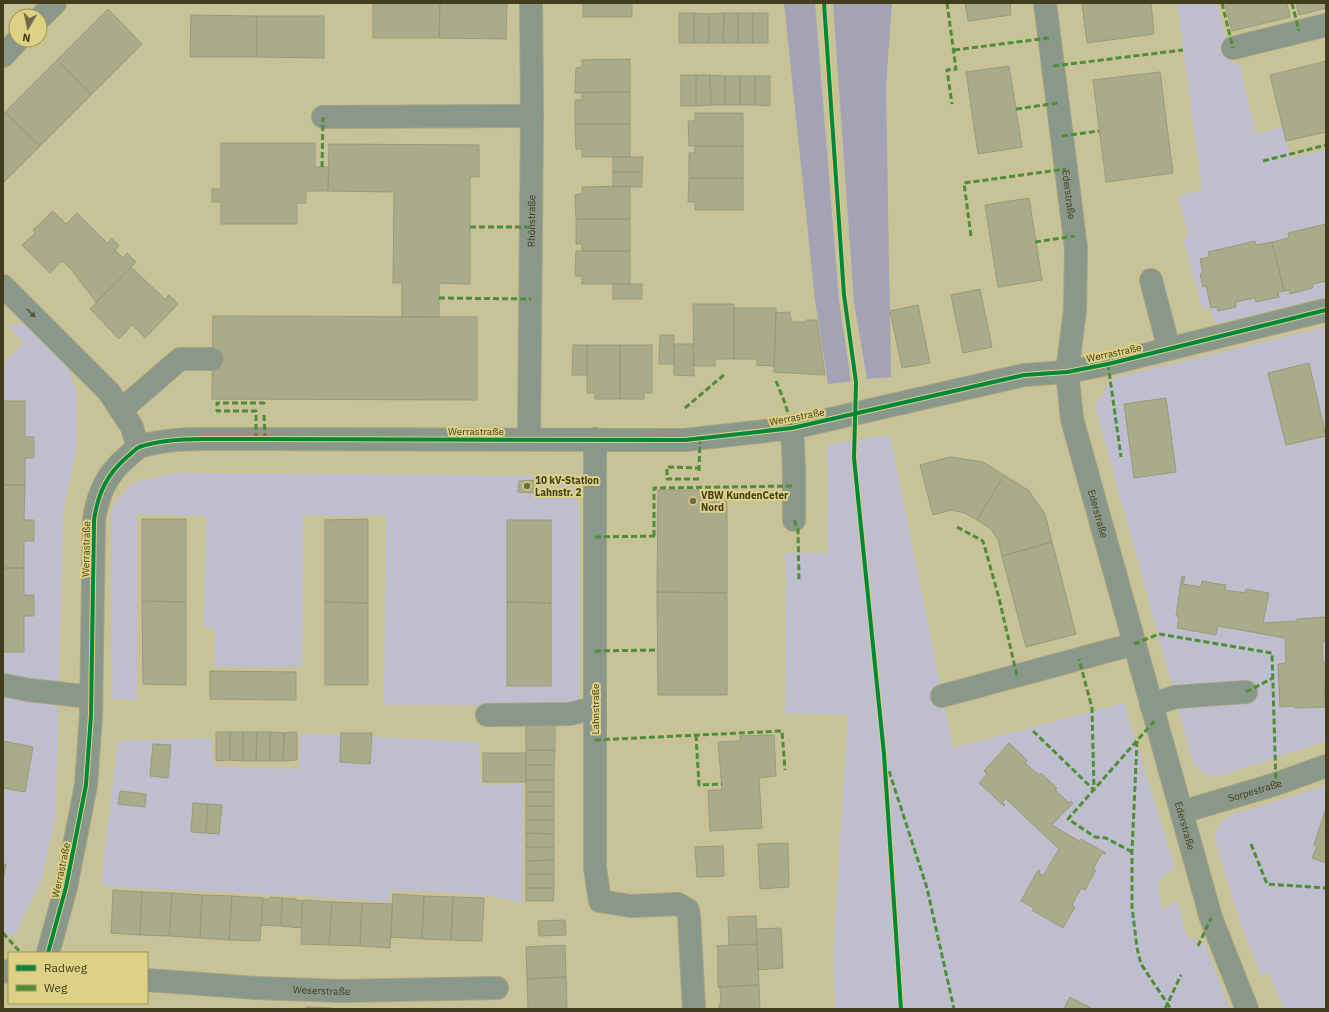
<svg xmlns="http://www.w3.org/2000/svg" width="1329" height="1012" font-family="'IBM Plex Sans',sans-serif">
	<rect width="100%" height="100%" fill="#c8c298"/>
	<path fill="#bfbece" d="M 1177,3 L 1217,3 L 1232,64 L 1239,63 L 1256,134 L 1283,127 L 1291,158 L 1326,150 L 1326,297 L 1215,324 L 1208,306 L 1202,309 L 1183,238 L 1189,236 L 1178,197 L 1202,189 Z
		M 25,324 L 68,368 L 77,393 L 77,445 L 63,513 L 56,815 L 41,881 L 16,933 L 3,938 L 3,364 L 24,343 L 8,326 Z
		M 1326,327 L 1326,741 L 1220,776 C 1206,775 1201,774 1193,762 L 1095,406 L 1111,379 Z
		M 890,435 L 953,748 L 1124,703 L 1175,868 L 1158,880 L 1162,910 L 1177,901 L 1187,936 L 1205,945 L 1230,1009 L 835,1009 L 833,958 L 848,715 L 785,713 L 786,573 L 784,553 L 828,553 L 827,445 Z
		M 174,473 L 565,476 L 577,490 L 580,529 L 579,700 L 569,705 L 384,705 L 386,516 L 303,516 L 302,667 L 214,667 L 215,628 L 204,627 L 206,516 L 137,514 L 137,700 L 112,699 L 111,508 L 132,483 Z
		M 300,733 L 479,742 L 481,785 L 523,784 L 522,903 L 486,895 L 390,890 L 389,902 L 303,896 L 110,887 L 101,883 L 118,741 L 211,738 L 214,766 L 299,769 Z
		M 1326,786 L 1326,1009 L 1284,1009 L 1269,973 L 1261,975 L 1241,925 L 1216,843 C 1215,830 1219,822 1230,815 Z"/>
	<path fill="#a4a3b6" d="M 784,3 L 815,3 L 839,301 L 851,381 L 828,384 L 815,300 Z
		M 833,3 L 892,3 L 886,86 L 891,377 L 867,379 L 854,303 Z"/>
	<path fill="#aaab8a" stroke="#999a7a" d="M 373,3 L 440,3 L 439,38 L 373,38 Z
		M 440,3 L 507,3 L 506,39 L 439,38 Z
		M 583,3 L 632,3 L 632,17 L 583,17 Z
		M 965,3 L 1010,3 L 1011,15 L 968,21 Z
		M 1082,3 L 1151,3 L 1154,34 L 1087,43 Z
		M 1225,3 L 1287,3 L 1290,17 L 1232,31 Z
		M 1296,3 L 1326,3 L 1326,8 L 1299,15 Z
		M 108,9 L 142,44 L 91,95 L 57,60 Z
		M 679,13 L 694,13 L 694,43 L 679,43 Z
		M 694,13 L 709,14 L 709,43 L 694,43 Z
		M 724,13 L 723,43 L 709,43 L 709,14 Z
		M 724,13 L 738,13 L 738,43 L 723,43 Z
		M 738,13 L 753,13 L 753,43 L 738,43 Z
		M 753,13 L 768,13 L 768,43 L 753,43 Z
		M 191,15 L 257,16 L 257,57 L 190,57 Z
		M 257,16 L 324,16 L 324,58 L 257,57 Z
		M 630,59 L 630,92 L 575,93 L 576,68 L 582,67 L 582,60 Z
		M 57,60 L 91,95 L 40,146 L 5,112 Z
		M 1326,61 L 1326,132 L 1286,141 L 1270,75 Z
		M 1009,66 L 1022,147 L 978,154 L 966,72 Z
		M 1160,72 L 1173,173 L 1106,182 L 1093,80 Z
		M 681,75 L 696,75 L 696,106 L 681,106 Z
		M 696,75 L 710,75 L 711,105 L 696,106 Z
		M 710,75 L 725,76 L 725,105 L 711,105 Z
		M 725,76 L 740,76 L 740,105 L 725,105 Z
		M 740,76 L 755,76 L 755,105 L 740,105 Z
		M 755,76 L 770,76 L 770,106 L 755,105 Z
		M 582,92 L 630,92 L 630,124 L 575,124 L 575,100 L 582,100 Z
		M 5,112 L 40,146 L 3,183 L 3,114 Z
		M 695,113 L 743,113 L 743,146 L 689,146 L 688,121 L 695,121 Z
		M 575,124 L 630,124 L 630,157 L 582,157 L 582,149 L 576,149 Z
		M 221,143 L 315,143 L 315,167 L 329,167 L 328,191 L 306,191 L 306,203 L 297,203 L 297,224 L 221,224 L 221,202 L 212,202 L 212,189 L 221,189 Z
		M 329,144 L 479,145 L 479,177 L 470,177 L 470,284 L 439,283 L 439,317 L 402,317 L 402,283 L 393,283 L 394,192 L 328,191 Z
		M 695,146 L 743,146 L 743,178 L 689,178 L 689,153 L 695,153 Z
		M 613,157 L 643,157 L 642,172 L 613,172 Z
		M 613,172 L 642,172 L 642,187 L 613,187 Z
		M 689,178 L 743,178 L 743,210 L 695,210 L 695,202 L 688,202 Z
		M 630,186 L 630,219 L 576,219 L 575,195 L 582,194 L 582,187 Z
		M 1029,198 L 1042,280 L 998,287 L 985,205 Z
		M 53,211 L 66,224 L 77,213 L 107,243 L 112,238 L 119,246 L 115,250 L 123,258 L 127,253 L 136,262 L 96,302 L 70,268 L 62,261 L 50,273 L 22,245 L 35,233 L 33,230 Z
		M 576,219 L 630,219 L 630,251 L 582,251 L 582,244 L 576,244 Z
		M 1326,224 L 1326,281 L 1313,284 L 1313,288 L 1290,294 L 1289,290 L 1284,291 L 1272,242 L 1289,238 L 1288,233 Z
		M 1255,241 L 1256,245 L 1272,242 L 1284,291 L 1278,292 L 1279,297 L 1256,302 L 1255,298 L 1235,302 L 1236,307 L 1218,311 L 1217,307 L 1211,308 L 1206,286 L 1203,287 L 1200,274 L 1203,273 L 1200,259 L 1209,257 L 1208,252 Z
		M 576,251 L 630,251 L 630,284 L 582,284 L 582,276 L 575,276 Z
		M 131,267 L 165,299 L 169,295 L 178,304 L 145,338 L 132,325 L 119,339 L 90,309 Z
		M 613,284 L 642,284 L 642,299 L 613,299 Z
		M 980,289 L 992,347 L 963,353 L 951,295 Z
		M 693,304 L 734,304 L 734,359 L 715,359 L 715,366 L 694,366 Z
		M 918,305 L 930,363 L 902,368 L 890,311 Z
		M 734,308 L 776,308 L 774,366 L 757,365 L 757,359 L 734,359 Z
		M 789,312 L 792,322 L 806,322 L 806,320 L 817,320 L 825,375 L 774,372 L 776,313 Z
		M 213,316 L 477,317 L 477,400 L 212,399 Z
		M 660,335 L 674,335 L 674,364 L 659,364 Z
		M 674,344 L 693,344 L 694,376 L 674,375 Z
		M 573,345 L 587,345 L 587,375 L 572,375 Z
		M 587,345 L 620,345 L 620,399 L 595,399 L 595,393 L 587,393 Z
		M 620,345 L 652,345 L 652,393 L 644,393 L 644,399 L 620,399 Z
		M 1309,363 L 1326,436 L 1286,445 L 1268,373 Z
		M 1166,398 L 1176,472 L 1134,478 L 1124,404 Z
		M 3,401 L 25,401 L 25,437 L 34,437 L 34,458 L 25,458 L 25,485 L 3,485 Z
		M 950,457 L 983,462 L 1004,475 L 977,520 L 965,513 L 951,510 L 933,515 L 920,465 Z
		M 1004,475 L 1028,490 L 1045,514 L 1052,542 L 1002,556 L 998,540 L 991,529 L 977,520 Z
		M 536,480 L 536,493 L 518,492 L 519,481 Z
		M 3,485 L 25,485 L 24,520 L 34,520 L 34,541 L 24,541 L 24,568 L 3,568 Z
		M 658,490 L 727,490 L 727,593 L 657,592 Z
		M 142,519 L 186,519 L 186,602 L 142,601 Z
		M 368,519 L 368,603 L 325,602 L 325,520 Z
		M 507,520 L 551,520 L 551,603 L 507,602 Z
		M 1052,542 L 1076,634 L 1026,647 L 1002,556 Z
		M 3,568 L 24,568 L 24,595 L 34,595 L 34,616 L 24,616 L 24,652 L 3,652 Z
		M 1182,576 L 1185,577 L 1183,584 L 1201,587 L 1202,581 L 1224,585 L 1226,584 L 1225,590 L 1245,593 L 1246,589 L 1269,593 L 1263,623 L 1297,621 L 1297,619 L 1326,617 L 1326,641 L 1322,642 L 1323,663 L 1326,663 L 1326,686 L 1324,686 L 1326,707 L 1295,708 L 1295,706 L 1280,707 L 1278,664 L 1286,663 L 1285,638 L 1218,626 L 1216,635 L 1177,628 L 1179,616 L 1176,616 Z
		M 657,592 L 727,593 L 727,695 L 658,695 Z
		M 142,601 L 186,602 L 186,685 L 143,684 Z
		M 325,602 L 368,603 L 368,685 L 325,685 Z
		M 507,602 L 551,603 L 551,686 L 507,686 Z
		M 210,671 L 296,672 L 296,700 L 210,699 Z
		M 526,722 L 555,722 L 555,750 L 526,750 Z
		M 216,732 L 230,732 L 230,760 L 216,761 Z
		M 230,732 L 243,732 L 243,761 L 230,760 Z
		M 243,732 L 257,732 L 256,761 L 243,761 Z
		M 257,732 L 270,732 L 270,761 L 256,761 Z
		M 270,732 L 284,733 L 283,761 L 270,761 Z
		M 297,732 L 297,760 L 283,761 L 284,733 Z
		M 341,733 L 372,733 L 370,764 L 340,762 Z
		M 774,735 L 776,776 L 759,778 L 762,828 L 710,831 L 708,790 L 722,790 L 718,742 L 740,741 L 740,736 Z
		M 3,741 L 33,747 L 25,792 L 3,788 Z
		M 1009,743 L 1027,760 L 1025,763 L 1039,775 L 1041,773 L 1057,788 L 1055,790 L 1069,803 L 1071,801 L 1073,803 L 1052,825 L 1079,841 L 1081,839 L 1106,853 L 1105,854 L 1102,853 L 1093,869 L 1096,870 L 1085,890 L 1081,888 L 1072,905 L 1075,907 L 1063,928 L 1032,910 L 1034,908 L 1021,901 L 1038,870 L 1040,871 L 1039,873 L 1043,876 L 1059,849 L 1006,799 L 1002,803 L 1005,805 L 1004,806 L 979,783 L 987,774 L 984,771 Z
		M 153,744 L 171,745 L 168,778 L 150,776 Z
		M 526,750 L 555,750 L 554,765 L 526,765 Z
		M 483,753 L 526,753 L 526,782 L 483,782 Z
		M 526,765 L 554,765 L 554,780 L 526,780 Z
		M 526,780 L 554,780 L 554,792 L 526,792 Z
		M 120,791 L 146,794 L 145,807 L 118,804 Z
		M 526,792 L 554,792 L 554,806 L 526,806 Z
		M 193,803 L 208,804 L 206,833 L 191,832 Z
		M 208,804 L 222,805 L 219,834 L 206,833 Z
		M 526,806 L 554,806 L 554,820 L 526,820 Z
		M 1326,808 L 1326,863 L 1312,858 L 1317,846 L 1314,845 Z
		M 526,820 L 554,820 L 554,834 L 526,833 Z
		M 526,833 L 554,834 L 554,847 L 526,847 Z
		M 788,843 L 789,887 L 760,889 L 758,844 Z
		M 723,846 L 724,876 L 697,877 L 695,847 Z
		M 526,847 L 554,847 L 554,860 L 526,861 Z
		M 554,860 L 554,874 L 526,874 L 526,861 Z
		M 3,864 L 6,864 L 3,881 Z
		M 526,874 L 554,874 L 554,888 L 526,888 Z
		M 526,888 L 554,888 L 553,901 L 526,901 Z
		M 113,890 L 142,892 L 140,935 L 111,933 Z
		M 142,892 L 172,893 L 169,936 L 140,935 Z
		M 172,893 L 202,895 L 200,938 L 169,936 Z
		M 393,894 L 424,896 L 422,939 L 391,937 Z
		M 202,895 L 232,896 L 229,940 L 200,938 Z
		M 232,896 L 263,898 L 260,941 L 229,940 Z
		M 424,896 L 453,897 L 451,940 L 422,939 Z
		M 270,897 L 282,898 L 281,926 L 261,925 L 263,899 L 269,899 Z
		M 453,897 L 484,898 L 482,941 L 451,940 Z
		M 282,898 L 296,899 L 296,900 L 302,901 L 301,928 L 281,926 Z
		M 303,900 L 332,902 L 329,945 L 301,944 Z
		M 332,902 L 362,903 L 360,946 L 329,945 Z
		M 362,903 L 392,904 L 390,948 L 360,946 Z
		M 756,916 L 757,944 L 729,945 L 728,917 Z
		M 565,920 L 566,935 L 539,936 L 538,921 Z
		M 781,928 L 783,968 L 758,970 L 756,929 Z
		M 757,944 L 759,985 L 718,987 L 718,947 L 716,946 Z
		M 565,945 L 566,977 L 527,979 L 526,947 Z
		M 566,977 L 567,1009 L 528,1009 L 527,979 Z
		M 759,985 L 760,1009 L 719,1009 L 719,1004 L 721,1004 L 720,988 L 718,987 Z
		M 1070,997 L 1091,1008 L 1090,1009 L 1064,1009 Z
		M 306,1007 L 331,1008 L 331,1009 L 305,1009 Z"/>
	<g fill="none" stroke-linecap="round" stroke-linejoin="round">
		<g stroke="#a6a281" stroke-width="24">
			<g id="minor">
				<path id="s1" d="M 1045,3 L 1076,248 L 1075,310 L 1067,372 L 1072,419 L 1211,918 L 1247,1009"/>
				<path d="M 40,18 L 55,3"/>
				<path d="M 1233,48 L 1326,25"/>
				<path d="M 3,56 L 18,40"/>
				<path d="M 323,117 L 532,116"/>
				<path d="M 1151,280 L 1169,349"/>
				<path d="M 3,286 L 109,392 L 132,427 L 138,448"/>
				<path d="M 121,410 L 180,359 L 212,359"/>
				<path d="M 792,428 L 794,468 L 794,520"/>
				<path id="s2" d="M 529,439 L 532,116 L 531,3"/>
				<path d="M 595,439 L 595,868 L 600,901 L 631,906 L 678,904 L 688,910 L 689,916 L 694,1009"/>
				<path d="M 3,685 L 29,690 L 91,697"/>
				<path d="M 942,696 L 1134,644"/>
				<path d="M 1151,705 L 1175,697 L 1246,692"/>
				<path d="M 487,715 L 570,714 L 595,708"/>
				<path id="s3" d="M 1182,812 L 1276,784 L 1326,766"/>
				<path d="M 48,953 L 66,887 L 86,785 L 91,715 L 94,520 C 98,493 107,474 127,457 C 131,454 135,449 139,447 C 160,440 181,439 203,439 L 685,440 L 792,428 L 1024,375 L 1067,372 L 1108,364 L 1326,310"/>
				<path d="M 3,971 L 9,972"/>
				<path id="s4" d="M 147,980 L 257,988 L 342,991 L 497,988"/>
			</g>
		</g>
		<use href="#minor" stroke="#89988a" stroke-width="22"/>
		<path stroke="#508d38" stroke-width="3" stroke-dasharray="6 3" stroke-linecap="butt" d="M 947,3 L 956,69 L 947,70 L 952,104
			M 1222,3 L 1233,48
			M 1292,3 L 1299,31
			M 954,50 L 1049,38
			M 1053,66 L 1183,50
			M 1016,109 L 1058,103
			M 1062,136 L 1099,131
			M 1263,161 L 1326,145
			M 322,167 L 323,117
			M 470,227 L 531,227
			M 971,236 L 964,183 L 1066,169
			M 1035,242 L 1075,236
			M 439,298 L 531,299
			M 1108,364 L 1121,457
			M 776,381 L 785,403 L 792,428
			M 685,408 L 725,374
			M 264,415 L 265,438
			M 256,439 L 256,411 L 217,411 L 217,403 L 264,403 L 264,399
			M 699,471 L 700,438
			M 699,479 L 667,479 L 667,467 L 699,468
			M 794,520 L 798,530 L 799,580
			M 957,527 L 983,541 L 999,598 L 1017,676
			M 654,536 L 654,488 L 794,486
			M 595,537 L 658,536
			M 1134,644 L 1159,634 L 1272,653 L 1276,784
			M 595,651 L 658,650
			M 1246,692 L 1273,678
			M 1033,731 L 1094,790 L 1092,708 L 1079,659
			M 696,735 L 699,785 L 722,784
			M 595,740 L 782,731 L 785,770
			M 1137,741 L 1132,852 L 1132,907 L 1137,948 L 1141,964 L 1171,1009
			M 889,771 L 927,888 L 954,1009
			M 1251,844 L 1267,884 L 1326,888
			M 1132,852 L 1106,838 L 1095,837 L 1068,819 L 1156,719
			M 3,933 L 21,953
			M 1198,946 L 1211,918
			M 1165,1009 L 1181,975"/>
		<g stroke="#dcd184" stroke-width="6">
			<path id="cycleway" d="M 824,3 L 844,295 L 856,382 L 854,458 L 884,754 L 901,1009
				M 48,953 L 66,887 L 86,785 L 91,715 L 94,520 C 98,493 107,474 127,457 C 131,454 135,449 139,447 C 160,440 181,439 203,439 L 685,440 L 792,428 L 1024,375 L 1067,372 L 1108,364 L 1326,310"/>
		</g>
		<use href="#cycleway" stroke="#00873e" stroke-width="4"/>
	</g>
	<defs><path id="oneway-solid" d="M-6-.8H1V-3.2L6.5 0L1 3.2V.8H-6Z"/></defs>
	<use fill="#535338" href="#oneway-solid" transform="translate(31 313) rotate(45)"/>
	<g fill="#706b47" stroke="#dcd184" stroke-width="1.5">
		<circle cx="527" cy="486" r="4"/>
		<circle cx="693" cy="501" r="4"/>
	</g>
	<g text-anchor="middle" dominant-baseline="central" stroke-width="4" stroke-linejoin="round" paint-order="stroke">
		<g font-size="10" fill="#413c1c" stroke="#dcd184">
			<text stroke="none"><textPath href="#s1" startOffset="193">Ederstraße</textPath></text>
			<text stroke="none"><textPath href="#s2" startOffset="218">Rhönstraße</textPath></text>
			<text transform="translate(1114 353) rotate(-12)">Werrastraße</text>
			<text transform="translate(797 417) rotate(-11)">Werrastraße</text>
			<text x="476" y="431">Werrastraße</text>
			<text stroke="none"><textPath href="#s1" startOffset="517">Ederstraße</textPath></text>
			<text transform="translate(86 549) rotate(-89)">Werrastraße</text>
			<text transform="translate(595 709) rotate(-90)">Lahnstraße</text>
			<text stroke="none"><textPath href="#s3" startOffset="76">Sorpestraße</textPath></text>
			<text stroke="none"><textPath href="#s1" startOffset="841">Ederstraße</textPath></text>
			<text transform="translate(61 870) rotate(-78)">Werrastraße</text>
			<text stroke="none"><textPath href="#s4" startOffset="175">Weserstraße</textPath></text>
		</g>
		<g font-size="10" font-weight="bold" fill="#413c1c" stroke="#dcd184" text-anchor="start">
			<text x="535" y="480">10 kV-Station<tspan x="535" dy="12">Lahnstr. 2</tspan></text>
			<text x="701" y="495">VBW KundenCeter<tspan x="701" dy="12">Nord</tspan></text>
		</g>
	</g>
	<rect width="1329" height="1012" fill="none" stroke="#413c1c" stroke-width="8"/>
	<rect x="8" y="952" width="140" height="52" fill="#dcd184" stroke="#9e955a"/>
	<rect x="16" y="965" width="20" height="6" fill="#00873e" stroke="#9e955a"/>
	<text x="44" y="972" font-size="12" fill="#413c1c">Radweg</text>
	<rect x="16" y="985" width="20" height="6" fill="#508d38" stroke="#9e955a"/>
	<text x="44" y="992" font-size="12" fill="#413c1c">Weg</text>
	<g transform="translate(28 28) rotate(189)"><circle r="19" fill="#dcd184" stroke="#9e955a"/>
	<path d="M0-3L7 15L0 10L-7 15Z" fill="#706b47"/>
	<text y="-6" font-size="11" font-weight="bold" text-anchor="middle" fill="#413c1c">N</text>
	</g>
</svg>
